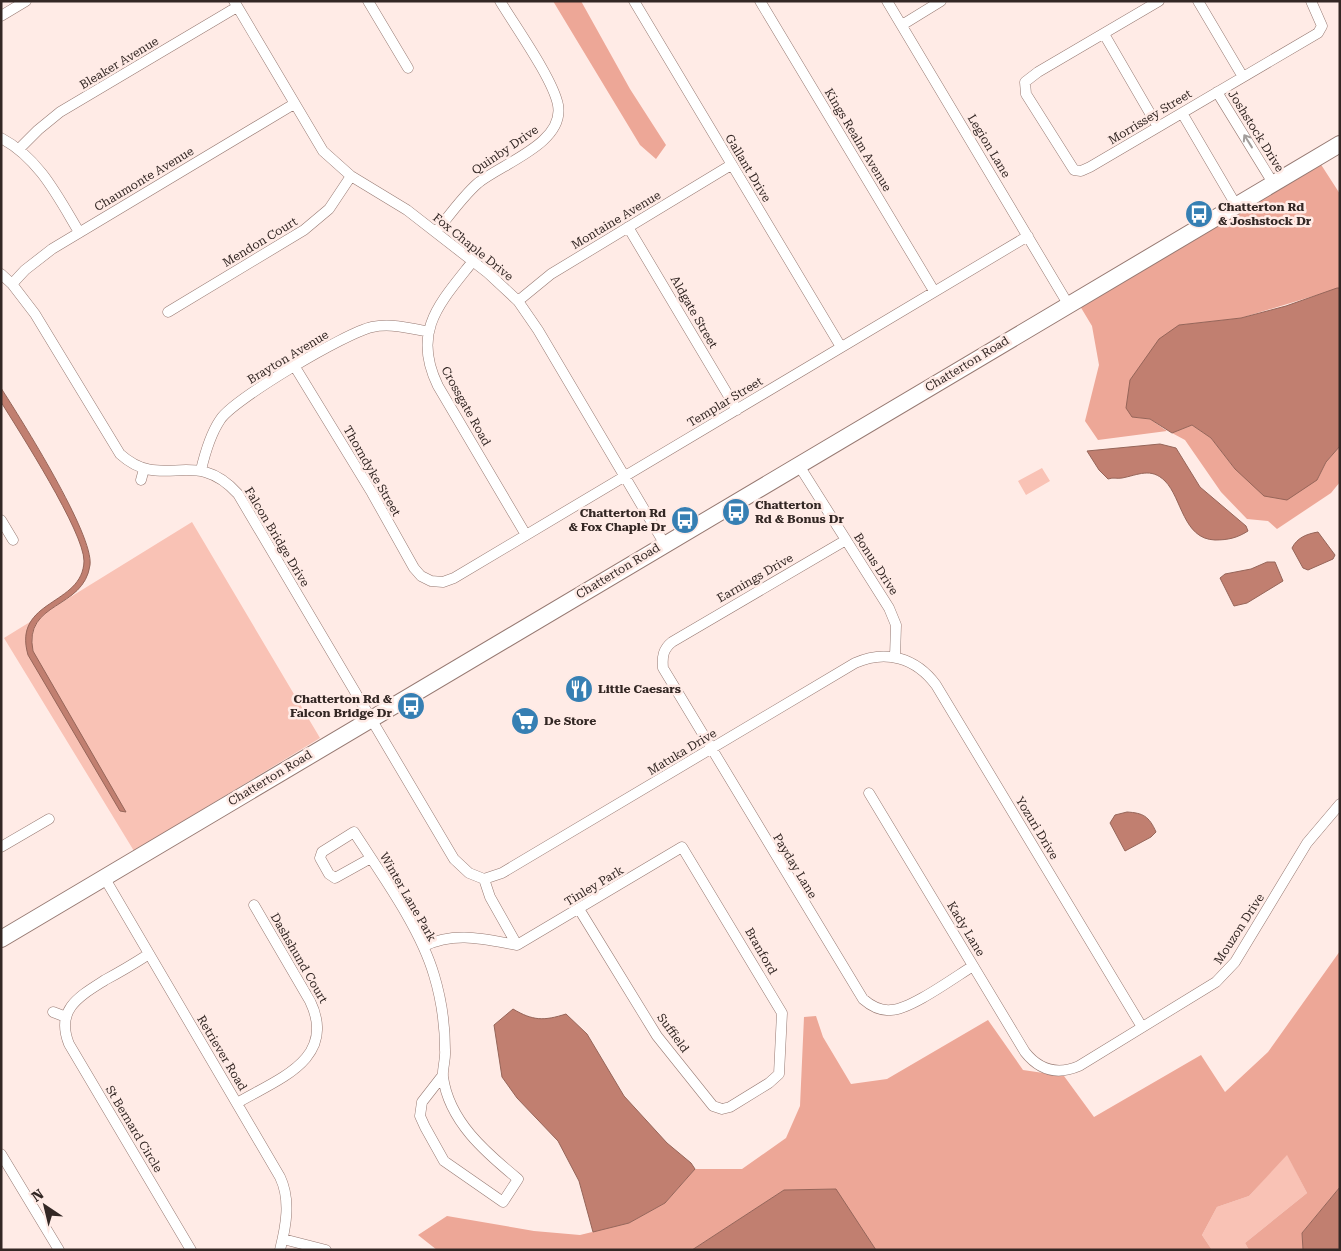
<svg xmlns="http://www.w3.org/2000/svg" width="1341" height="1251" font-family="'Roboto Serif',serif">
	<rect width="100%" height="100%" fill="#ffebe6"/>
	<path fill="#f9c2b5" d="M 1042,468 L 1050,481 L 1026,495 L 1018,481 Z
		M 192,522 L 320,738 L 134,851 L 4,638 Z
		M 1287,1154 L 1307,1193 L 1245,1243 L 1249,1250 L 1212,1250 L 1202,1235 L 1217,1207 L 1249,1196 Z"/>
	<path fill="#eda797" d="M 553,1 L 581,1 L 630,89 L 666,145 L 656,159 L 640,145 Z
		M 1320,163 L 1340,194 L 1340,288 L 1241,318 L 1179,325 L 1132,417 L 1150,419 L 1167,431 L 1098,440 L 1085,421 L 1099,365 L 1092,326 L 1080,306 Z
		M 1192,425 L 1211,438 L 1235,469 L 1317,480 L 1326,462 L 1340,446 L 1340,482 L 1331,493 L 1277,529 L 1268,521 L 1247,519 L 1221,492 L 1185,440 L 1172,433 Z
		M 1340,951 L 1340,1187 L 1302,1233 L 1303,1250 L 1249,1250 L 1245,1243 L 1307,1193 L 1287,1155 L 1249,1196 L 1217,1207 L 1202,1235 L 1212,1250 L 876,1250 L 835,1189 L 784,1190 L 692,1250 L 437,1250 L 418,1235 L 447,1216 L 534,1231 L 580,1235 L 629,1223 L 665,1203 L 695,1169 L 742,1169 L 786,1138 L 800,1106 L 804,1017 L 816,1016 L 823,1037 L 851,1084 L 887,1079 L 988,1020 L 1023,1070 L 1064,1076 L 1094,1117 L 1201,1055 L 1225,1092 L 1268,1052 Z"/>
	<path fill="#c17f70" stroke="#966559" d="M 1337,288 L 1340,288 L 1340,446 L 1326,462 L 1317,480 L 1287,500 L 1264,496 L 1235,469 L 1211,438 L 1192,425 L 1172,433 L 1150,419 L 1132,417 L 1126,408 L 1130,380 L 1159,339 L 1179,325 L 1241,318 L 1286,306 Z
		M 1,388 C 21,419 94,535 90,565 C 84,610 23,601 33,651 L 126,812 L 120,811 L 28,655 C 12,599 83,606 84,561 C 84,532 19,431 1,402 Z
		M 1160,444 L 1176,448 L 1200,487 L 1246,526 L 1248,531 C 1237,538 1228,540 1215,540 C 1183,539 1182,498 1165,481 C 1151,467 1138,475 1122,478 C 1116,479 1114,477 1108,479 L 1099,470 L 1087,451 Z
		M 1318,532 L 1335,555 L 1333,559 L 1308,570 L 1303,568 L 1292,548 C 1297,538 1306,534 1318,532 Z
		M 1267,562 L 1275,562 L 1283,581 L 1247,603 L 1234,606 L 1220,578 L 1225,574 L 1251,569 Z
		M 1127,812 C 1143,813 1149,816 1156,832 L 1151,837 L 1125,851 L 1110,823 L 1115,815 Z
		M 513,1009 C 533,1021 544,1021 566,1014 L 587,1034 L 624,1096 L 667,1143 L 691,1163 L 695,1169 L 665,1203 L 629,1223 L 593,1232 L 579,1181 L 558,1141 L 517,1098 L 502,1077 L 494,1025 Z
		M 1340,1187 L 1340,1250 L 1303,1250 L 1302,1233 Z
		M 836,1189 L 876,1250 L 692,1250 L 784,1190 Z"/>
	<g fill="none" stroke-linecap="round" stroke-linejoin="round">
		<g stroke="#967972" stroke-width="11">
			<path id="street" d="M 234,1 L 323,151 L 351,176 L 407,210 L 488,273 L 518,301 L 538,330 L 664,543
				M 368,1 L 408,68
				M 634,1 L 841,347
				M 760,1 L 934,291
				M 887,1 L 1068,304
				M 1159,1 L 1038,72 L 1025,82 L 1026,94 L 1074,170 L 1081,171 L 1090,167 L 1318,33 L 1322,26 L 1311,1
				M 1198,1 L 1243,77
				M 1,16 L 26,1
				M 902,25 L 941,1
				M 1104,34 L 1158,127
				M 1217,92 L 1273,183
				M 1182,113 L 1236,205
				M 1,138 C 39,158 58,197 79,232
				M 19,149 L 38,130 L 60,112 L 237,7
				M 628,227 L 737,410
				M 436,232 C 449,216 462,197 478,183 C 503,163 565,143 558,105 C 553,79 515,26 500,1
				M 473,261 C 440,303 411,331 438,386 L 526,535
				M 1,274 L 12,284 L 35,314 L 120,454 C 163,493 194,445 238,494 L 454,859 L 469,873 L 484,879
				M 12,284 L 25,270 L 52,249 L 294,104
				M 518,301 L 551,274 L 731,165
				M 168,312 L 304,230 L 329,209 L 351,176
				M 295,367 L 372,493 L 414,568 L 421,576 L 431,581 L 443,582 L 454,578 L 1028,236
				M 798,464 L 889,608 L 896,625 L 895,657
				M 201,470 C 205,453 210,435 220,420 C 232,400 347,332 372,327 C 390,323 410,328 429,332
				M 141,480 L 144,469
				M 1,520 L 13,540
				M 846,540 L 672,642 C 663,649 662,657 663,668 L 863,999 C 871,1006 881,1011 891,1010 C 910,1010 955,977 973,966
				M 869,793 L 1025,1052 C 1040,1071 1058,1075 1079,1066 L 1216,982 L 1235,962 L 1307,843 L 1340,804
				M 1,847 L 49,819
				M 371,858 L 335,878 L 329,874 L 320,858 L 322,852 L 354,832 C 381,874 420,927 434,975 C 441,998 445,1026 445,1050 C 446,1059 442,1069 443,1077 C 449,1121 485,1152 518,1179 L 503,1202 L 444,1161 L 425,1127 L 420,1116 L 422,1102 L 443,1075
				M 104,877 L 280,1177 C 291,1200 286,1226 280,1250
				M 484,879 L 502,873 L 855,663 C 886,649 916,658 936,685 L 1142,1027
				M 484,879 L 490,897 L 517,945
				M 424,946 C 455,931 484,939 517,945 L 682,847 L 782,1013 L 779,1074 L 769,1083 L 730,1107 L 722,1109 L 713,1106 L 657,1036 L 579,909
				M 149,954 C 135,963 120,972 105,980 C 80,996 55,1009 69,1044 L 191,1250
				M 53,1012 L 66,1017
				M 237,1103 C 278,1079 338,1059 310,1001 L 254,905
				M 1,1154 L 59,1250
				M 283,1239 L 326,1250"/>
		</g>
		<g stroke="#967972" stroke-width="18">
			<path id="primary" d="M 1,939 L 1340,144"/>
		</g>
		<use href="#street" stroke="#fff" stroke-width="10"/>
		<use href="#primary" stroke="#fff" stroke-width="16"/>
	</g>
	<defs><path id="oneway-shaft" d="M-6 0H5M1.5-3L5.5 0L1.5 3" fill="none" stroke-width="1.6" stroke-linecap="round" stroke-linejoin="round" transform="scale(1.25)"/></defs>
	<use stroke="#a39e9c" href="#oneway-shaft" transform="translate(1248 141) rotate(-122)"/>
	<defs>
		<g id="bus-disc" transform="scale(1.4375)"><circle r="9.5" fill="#367fb3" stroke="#ffebe6"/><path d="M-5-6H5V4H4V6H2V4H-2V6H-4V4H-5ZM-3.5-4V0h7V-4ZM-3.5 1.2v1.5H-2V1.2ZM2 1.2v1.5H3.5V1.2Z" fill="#fff"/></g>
		<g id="restaurant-disc" transform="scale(1.4375)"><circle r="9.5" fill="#367fb3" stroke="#ffebe6"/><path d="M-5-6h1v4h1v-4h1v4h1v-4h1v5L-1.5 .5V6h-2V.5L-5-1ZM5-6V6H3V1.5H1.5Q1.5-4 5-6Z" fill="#fff"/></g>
		<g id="supermarket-disc" transform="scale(1.4375)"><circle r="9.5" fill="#367fb3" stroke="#ffebe6"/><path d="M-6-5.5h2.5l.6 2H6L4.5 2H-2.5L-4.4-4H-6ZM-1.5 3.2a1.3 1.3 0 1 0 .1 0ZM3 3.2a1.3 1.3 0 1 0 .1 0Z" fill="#fff"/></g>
	</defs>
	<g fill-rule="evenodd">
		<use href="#bus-disc" x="1199" y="214"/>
		<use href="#bus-disc" x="736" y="512"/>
		<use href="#bus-disc" x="685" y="520"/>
		<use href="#restaurant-disc" x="579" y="689"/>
		<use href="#bus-disc" x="411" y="706"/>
		<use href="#supermarket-disc" x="525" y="721"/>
	</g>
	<g text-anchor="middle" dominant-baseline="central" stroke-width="5" stroke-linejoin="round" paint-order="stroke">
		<g font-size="12" fill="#332724" stroke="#ffebe6">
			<text transform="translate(119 63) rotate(-31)">Bleaker Avenue</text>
			<text transform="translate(1150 117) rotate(-31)">Morrissey Street</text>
			<text transform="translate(1256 131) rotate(58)">Joshstock Drive</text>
			<text transform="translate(858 140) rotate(59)">Kings Realm Avenue</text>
			<text transform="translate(989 146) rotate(59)">Legion Lane</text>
			<text transform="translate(505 150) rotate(-34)">Quinby Drive</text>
			<text transform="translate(748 168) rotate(59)">Gallant Drive</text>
			<text transform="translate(144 179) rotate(-31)">Chaumonte Avenue</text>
			<text transform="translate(616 220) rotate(-31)">Montaine Avenue</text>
			<text transform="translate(260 242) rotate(-31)">Mendon Court</text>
			<text transform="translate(473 247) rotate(39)">Fox Chaple Drive</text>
			<text transform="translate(694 312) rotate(60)">Aldgate Street</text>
			<text transform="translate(288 357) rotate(-31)">Brayton Avenue</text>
			<text transform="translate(967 364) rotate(-31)">Chatterton Road</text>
			<text transform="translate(725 402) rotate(-31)">Templar Street</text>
			<text transform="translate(466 406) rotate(61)">Crossgate Road</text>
			<text transform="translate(372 471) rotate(60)">Thorndyke Street</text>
			<text transform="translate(277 537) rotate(59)">Falcon Bridge Drive</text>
			<text transform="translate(876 564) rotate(57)">Bonus Drive</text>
			<text transform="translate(618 571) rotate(-31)">Chatterton Road</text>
			<text transform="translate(755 578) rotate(-30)">Earnings Drive</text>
			<text transform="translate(682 752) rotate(-31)">Matuka Drive</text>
			<text transform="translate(270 778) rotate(-31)">Chatterton Road</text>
			<text transform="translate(1037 828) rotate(59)">Yozuri Drive</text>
			<text transform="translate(795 866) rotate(59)">Payday Lane</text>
			<text transform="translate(594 886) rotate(-31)">Tinley Park</text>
			<text transform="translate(408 897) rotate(60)">Winter Lane Park</text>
			<text transform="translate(966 929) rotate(59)">Kady Lane</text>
			<text transform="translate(1239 929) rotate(-57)">Mouzon Drive</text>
			<text transform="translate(761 951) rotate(60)">Branford</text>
			<text transform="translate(299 958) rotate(60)">Dashshund Court</text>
			<text transform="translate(673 1033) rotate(54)">Suffield</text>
			<text transform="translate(222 1053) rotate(59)">Retriever Road</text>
			<text transform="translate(134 1129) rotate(59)">St Bernard Circle</text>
		</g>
		<g font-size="12" font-weight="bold" fill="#332724" stroke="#ffebe6" text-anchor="start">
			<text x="1218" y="207">Chatterton Rd<tspan x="1218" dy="14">&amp; Joshstock Dr</tspan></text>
			<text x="755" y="505">Chatterton<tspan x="755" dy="14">Rd &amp; Bonus Dr</tspan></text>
			<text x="666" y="513" text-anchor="end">Chatterton Rd<tspan x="666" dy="14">&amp; Fox Chaple Dr</tspan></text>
			<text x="598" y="689">Little Caesars</text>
			<text x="392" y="699" text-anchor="end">Chatterton Rd &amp;<tspan x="392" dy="14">Falcon Bridge Dr</tspan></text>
			<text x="544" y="721">De Store</text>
		</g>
	</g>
	<rect width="1341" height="1251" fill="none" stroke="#332724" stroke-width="5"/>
	<g transform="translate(45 1206) rotate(325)" stroke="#ffebe6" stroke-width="4" paint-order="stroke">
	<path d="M0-4L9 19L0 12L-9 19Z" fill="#332724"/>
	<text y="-8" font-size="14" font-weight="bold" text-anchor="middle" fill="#332724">N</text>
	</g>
</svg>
